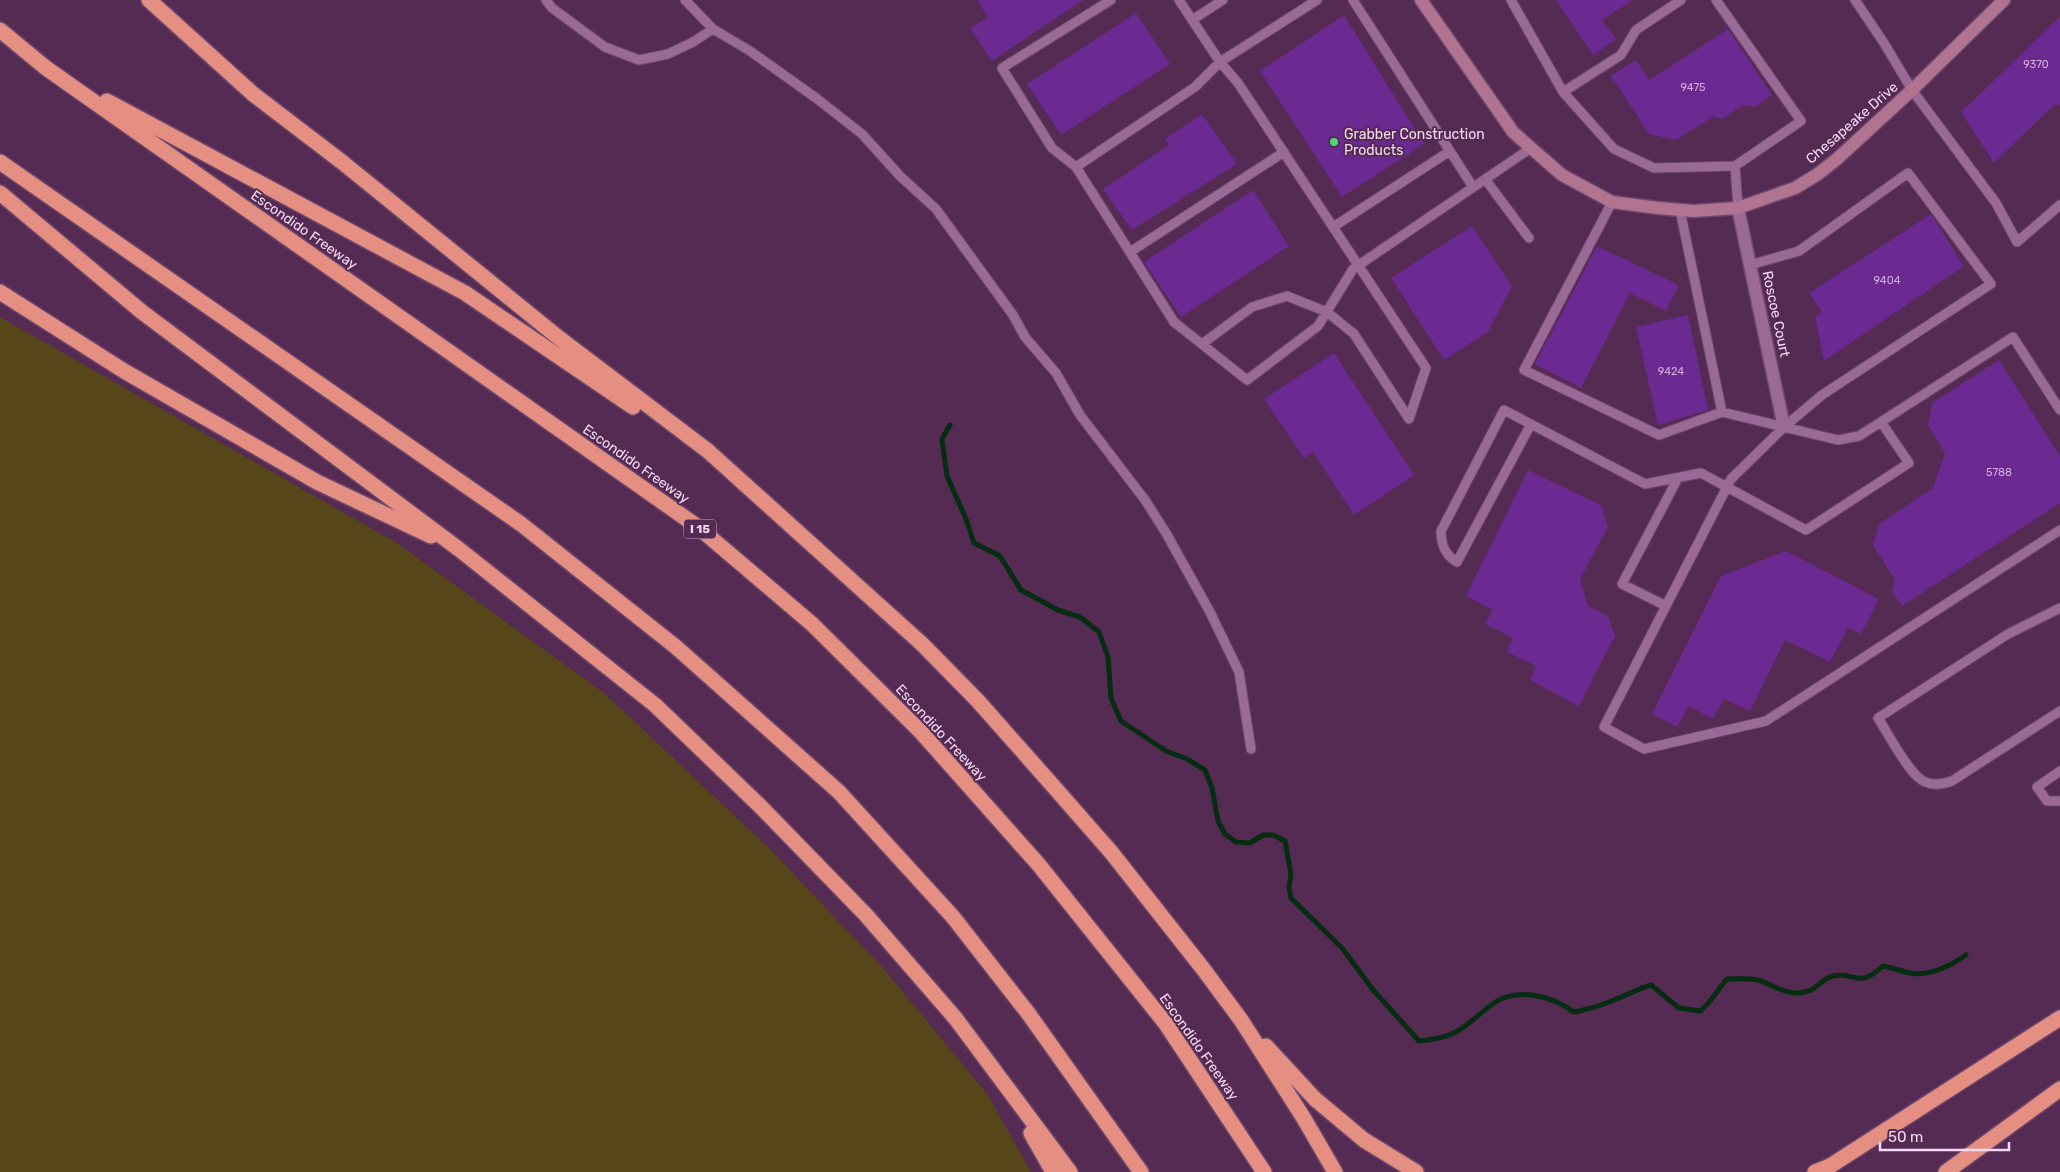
<svg xmlns="http://www.w3.org/2000/svg" width="2060" height="1172" font-family="Rubik,sans-serif">
	<rect width="100%" height="100%" fill="#552a53"/>
	<path fill="#56461a" d="M 0,317 L 397,543 L 604,693 L 770,849 L 883,968 L 988,1095 L 1031,1172 L 0,1172 Z"/>
	<g fill="none" stroke-linecap="round" stroke-linejoin="round">
		<path stroke="#062d12" stroke-width="5" d="M 950,425 L 942,439 L 947,476 L 966,519 L 974,543 L 1000,556 L 1021,590 L 1058,610 L 1080,617 L 1099,632 L 1108,657 L 1111,698 L 1121,721 L 1166,751 L 1187,759 L 1205,770 L 1212,788 L 1218,821 L 1225,834 L 1236,842 L 1250,843 L 1263,835 L 1273,835 L 1285,841 L 1291,874 L 1289,887 L 1291,898 L 1342,948 L 1374,991 L 1419,1041 C 1432,1040 1444,1038 1456,1032 C 1470,1024 1481,1012 1494,1003 C 1518,987 1552,996 1574,1012 C 1590,1009 1606,1004 1621,997 C 1634,992 1637,989 1651,985 L 1679,1008 L 1700,1011 C 1712,1002 1717,990 1727,979 C 1738,979 1748,978 1758,980 C 1771,984 1781,992 1795,993 C 1817,994 1819,979 1833,976 C 1858,971 1856,990 1883,966 C 1892,968 1901,971 1910,973 C 1928,977 1952,965 1966,955"/>
	</g>
	<path fill="#6a2a91" d="M 977,0 L 1083,0 L 992,61 L 970,28 L 988,17 Z
		M 1556,0 L 1633,0 L 1602,20 L 1616,39 L 1593,55 Z
		M 1136,13 L 1170,64 L 1061,135 L 1027,84 Z
		M 1344,15 L 1424,144 L 1342,197 L 1260,71 Z
		M 2060,17 L 2060,105 L 2054,105 L 1994,163 L 1961,112 Z
		M 1728,29 L 1772,95 L 1755,107 L 1743,105 L 1722,119 L 1714,116 L 1676,140 L 1649,134 L 1611,76 L 1636,60 L 1649,80 Z
		M 1202,114 L 1237,164 L 1132,230 L 1103,189 L 1169,145 L 1165,139 Z
		M 1253,190 L 1289,246 L 1181,317 L 1144,262 Z
		M 1931,214 L 1964,266 L 1824,361 L 1815,317 L 1822,312 L 1809,293 Z
		M 1472,226 L 1512,286 L 1488,332 L 1444,360 L 1391,278 Z
		M 1597,246 L 1679,285 L 1666,311 L 1630,293 L 1581,388 L 1535,364 Z
		M 1688,315 L 1708,410 L 1658,425 L 1636,327 Z
		M 1334,353 L 1414,475 L 1354,515 L 1313,452 L 1304,458 L 1264,399 Z
		M 1999,360 L 2060,456 L 2060,503 L 1902,606 L 1892,592 L 1895,580 L 1873,545 L 1879,524 L 1933,488 L 1945,453 L 1928,425 L 1932,403 Z
		M 1528,470 L 1601,505 L 1608,527 L 1580,579 L 1588,606 L 1608,616 L 1615,636 L 1579,706 L 1530,680 L 1536,666 L 1507,652 L 1513,638 L 1485,624 L 1493,610 L 1466,596 Z
		M 1786,551 L 1879,599 L 1861,634 L 1848,628 L 1830,662 L 1785,640 L 1750,711 L 1724,699 L 1713,719 L 1689,706 L 1677,727 L 1652,714 L 1721,576 Z"/>
	<g fill="none" stroke-linecap="round" stroke-linejoin="round">
		<g stroke="#6e486c" stroke-width="11">
			<path id="lane" d="M 546,0 L 552,8 L 605,47 L 639,60 L 668,54 L 693,42 L 713,29
				M 685,0 L 713,29 L 750,51 L 816,98 L 862,134 L 900,176 L 936,209 L 1013,315 L 1025,337 L 1056,373 L 1080,415 L 1145,500 L 1166,533 L 1210,612 L 1239,672 L 1251,749
				M 1111,0 L 1002,68 L 1052,148 L 1076,167 L 1174,322 L 1247,380 L 1318,326 L 1353,269 L 1531,148
				M 1179,0 L 1220,62 L 1238,83 L 1426,368 L 1409,419 L 1354,334 L 1327,312 L 1287,296 L 1252,307 L 1202,344
				M 1353,0 L 1473,187
				M 1511,0 L 1563,92 L 1614,149 L 1654,168 L 1735,166 L 1801,121 L 1716,0
				M 1855,0 L 1884,43 L 1912,90 L 1996,203 L 2017,242 L 2060,205
				M 1192,20 L 1223,0
				M 1563,92 L 1621,55 L 1636,30 L 1681,0
				M 1735,166 L 1738,208
				M 1076,167 L 1195,87 L 1220,62 L 1317,0
				M 1485,179 L 1529,238
				M 1612,202 L 1524,370 L 1659,435 L 1722,412
				M 1680,210 L 1722,412 L 1838,440 L 1859,436 L 2013,337 L 2060,410
				M 1333,227 L 1450,151
				M 1130,252 L 1284,152
				M 1750,265 L 1799,251 L 1908,173 L 1991,284 L 1822,395 L 1784,427 L 1731,479 L 1604,727 L 1644,749 L 1766,721 L 2060,530
				M 1531,424 L 1457,562 C 1445,555 1441,545 1441,531 L 1504,410 L 1645,484 L 1701,473 L 1806,530 L 1909,463 L 1881,422
				M 1666,606 L 1622,584 L 1678,478
				M 2060,608 L 2008,634 L 1878,718 C 1885,729 1891,740 1898,751 C 1913,773 1922,792 1952,781 L 2060,711
				M 2060,771 L 2037,787 L 2047,801 L 2060,801"/>
		</g>
		<g stroke="#6e486c" stroke-width="15">
			<path id="street" d="M 1738,208 L 1784,427"/>
		</g>
		<g stroke="#6e486c" stroke-width="15">
			<path id="secondary" d="M 1421,0 L 1513,132 L 1562,175 L 1612,202 L 1658,208 L 1693,211 L 1738,208 L 1795,188 L 1818,174 L 1837,159 L 1912,90 L 2004,0"/>
		</g>
		<g stroke="#6e486c" stroke-width="18">
			<path id="highway" d="M 149,0 L 253,94 L 342,162 L 559,338 L 708,451 L 922,644 L 978,701 L 1054,787 L 1111,852 L 1204,970 L 1241,1020 L 1303,1117 L 1335,1172
				M 0,30 L 46,68 L 698,527 L 812,624 L 921,732 L 1039,865 L 1166,1024 L 1264,1172
				M 107,101 L 465,293 L 633,407
				M 0,162 L 521,524 L 676,647 L 839,792 L 953,917 L 1028,1013 L 1141,1172
				M 0,193 L 142,312 L 460,550 L 655,705 L 759,805 L 866,915 L 956,1019 L 1070,1172
				M 0,292 L 124,371 L 317,482 L 431,536
				M 1266,1046 L 1315,1099 L 1364,1140 L 1416,1172
				M 1031,1133 L 1053,1172
				M 1815,1172 L 1830,1166 L 2060,1018
				M 1946,1172 L 2060,1089"/>
		</g>
		<use href="#lane" stroke="#9a6996" stroke-width="9"/>
		<use href="#street" stroke="#9a6996" stroke-width="12"/>
		<use href="#secondary" stroke="#b07490" stroke-width="12"/>
		<use href="#highway" stroke="#e48f82" stroke-width="15"/>
	</g>
	<circle fill="#4fd675" stroke="#552a53" stroke-width="2" cx="1334" cy="142" r="5"/>
	<g text-anchor="middle" dominant-baseline="central" stroke-width="4" stroke-linejoin="round" paint-order="stroke">
		<g font-size="11" fill="#d2adda">
			<text x="2036" y="64">9370</text>
			<text x="1693" y="87">9475</text>
			<text x="1887" y="280">9404</text>
			<text x="1671" y="371">9424</text>
			<text x="1999" y="472">5788</text>
		</g>
		<rect fill="#552a53" stroke="#c5a4c2" stroke-width="1" x="684" y="519.5" width="32" height="19" rx="4"/>
		<g font-size="12" font-weight="bold" fill="#f5d9f2">
			<text x="700" y="529">I 15</text>
		</g>
		<g font-size="14" fill="#f5d9f2" stroke="#552a53">
			<text transform="translate(1852 123) rotate(-41)">Chesapeake Drive</text>
			<text transform="translate(304 230) rotate(35)">Escondido Freeway</text>
			<text transform="translate(1776 314) rotate(78)">Roscoe Court</text>
			<text transform="translate(636 464) rotate(35)">Escondido Freeway</text>
			<text transform="translate(941 733) rotate(47)">Escondido Freeway</text>
			<text transform="translate(1199 1047) rotate(55)">Escondido Freeway</text>
		</g>
		<g font-size="14" fill="#f5d9f2" stroke="#552a53" text-anchor="start">
			<text x="1344" y="134">Grabber Construction<tspan x="1344" dy="16">Products</tspan></text>
		</g>
	</g>
	<path d="M1880 1142v8h129v-8" fill="none" stroke="#f5d9f2" stroke-width="2.5"/>
	<text x="1888" y="1142" font-size="15" fill="#f5d9f2" stroke="#552a53" stroke-width="4" paint-order="stroke">50 m</text>
</svg>
